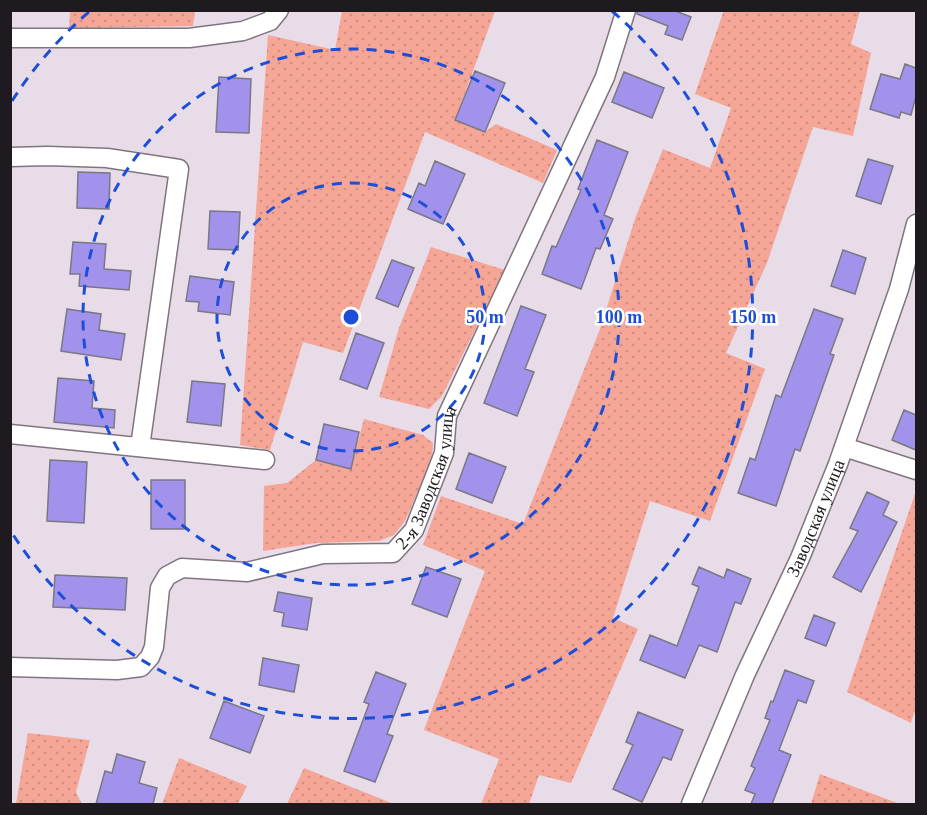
<svg xmlns="http://www.w3.org/2000/svg" width="927" height="815" font-family="Georgia,serif">
	<defs>
		<pattern id="grass-dots" width="8" height="8" patternUnits="userSpaceOnUse" patternTransform="scale(1.5)"><rect width="8" height="8" fill="#f5a696"/><path d="M2 2h.1M6 6h.1" fill="none" stroke="#d28e81" stroke-width="1.8" stroke-linecap="round"/></pattern>
	</defs>
	<rect width="100%" height="100%" fill="#e8dce8"/>
	<path fill="url(#grass-dots)" d="M 724,10 L 860,11 L 851,44 L 871,53 L 853,136 L 813,127 L 767,263 L 726,353 L 765,369 L 710,521 L 650,501 L 613,618 L 638,629 L 571,783 L 539,775 L 529,804 L 481,804 L 499,759 L 424,730 L 485,571 L 423,545 L 441,496 L 523,524 L 600,329 L 635,219 L 663,149 L 710,168 L 731,108 L 695,94 Z
		M 70,11 L 70,10 L 195,11 L 193,26 L 69,28 Z
		M 342,11 L 495,11 L 455,120 L 485,132 L 496,124 L 557,150 L 543,183 L 425,132 L 343,353 L 303,342 L 270,450 L 240,445 L 268,35 L 335,50 Z
		M 431,247 L 505,270 L 442,396 L 429,409 L 379,397 L 399,328 Z
		M 364,419 L 423,435 L 433,443 L 432,459 L 405,521 L 394,535 L 379,541 L 316,543 L 263,551 L 264,486 L 287,483 L 316,460 L 351,468 Z
		M 916,491 L 916,707 L 911,723 L 847,692 Z
		M 28,733 L 90,740 L 76,792 L 82,804 L 16,804 Z
		M 179,758 L 247,786 L 238,804 L 162,804 Z
		M 304,768 L 394,804 L 287,804 Z
		M 820,774 L 900,804 L 811,804 Z"/>
	<path fill="#a292eb" stroke="#7a7885" stroke-width="1.5" d="M 637,10 L 673,10 L 691,17 L 682,40 L 665,34 L 668,26 L 637,14 Z
		M 905,64 L 916,68 L 916,96 L 911,115 L 901,112 L 899,118 L 870,109 L 881,74 L 900,79 Z
		M 475,71 L 505,83 L 485,132 L 455,120 Z
		M 624,72 L 664,88 L 652,118 L 612,102 Z
		M 219,77 L 251,79 L 249,133 L 216,132 Z
		M 597,140 L 628,152 L 604,215 L 613,219 L 600,249 L 596,248 L 581,289 L 542,274 L 552,246 L 556,247 L 581,190 L 578,189 Z
		M 868,159 L 893,166 L 881,204 L 856,196 Z
		M 435,161 L 465,174 L 443,224 L 408,209 L 419,183 L 425,186 Z
		M 78,172 L 110,173 L 109,209 L 77,208 Z
		M 210,211 L 240,212 L 238,250 L 208,249 Z
		M 73,242 L 106,244 L 104,269 L 131,271 L 129,290 L 79,286 L 80,274 L 70,274 Z
		M 843,250 L 866,258 L 855,294 L 831,286 Z
		M 392,260 L 414,268 L 398,307 L 376,298 Z
		M 190,276 L 234,282 L 230,315 L 198,311 L 199,302 L 186,301 Z
		M 521,306 L 546,315 L 525,369 L 534,372 L 517,416 L 484,403 Z
		M 67,309 L 101,314 L 99,330 L 125,334 L 121,360 L 61,351 Z
		M 814,309 L 843,319 L 830,354 L 834,355 L 800,451 L 795,449 L 776,506 L 738,493 L 750,458 L 755,460 L 776,395 L 781,397 Z
		M 356,333 L 384,343 L 367,389 L 340,379 Z
		M 58,378 L 94,381 L 92,408 L 115,410 L 114,428 L 54,422 Z
		M 192,381 L 225,384 L 221,426 L 187,422 Z
		M 904,410 L 916,415 L 916,450 L 892,440 Z
		M 324,424 L 359,432 L 351,469 L 316,460 Z
		M 469,453 L 506,467 L 492,503 L 456,489 Z
		M 50,460 L 87,462 L 84,523 L 47,521 Z
		M 151,480 L 185,480 L 185,529 L 151,529 Z
		M 867,492 L 889,502 L 883,515 L 897,522 L 861,592 L 833,577 L 858,531 L 850,528 Z
		M 426,567 L 461,579 L 447,617 L 412,604 Z
		M 699,567 L 724,578 L 727,569 L 751,579 L 741,604 L 735,602 L 717,652 L 699,645 L 685,678 L 640,660 L 650,635 L 677,646 L 699,587 L 692,584 Z
		M 55,575 L 127,578 L 125,610 L 53,607 Z
		M 278,592 L 312,598 L 307,630 L 282,626 L 284,613 L 274,611 Z
		M 814,615 L 835,623 L 826,646 L 805,638 Z
		M 263,658 L 299,665 L 294,692 L 259,685 Z
		M 785,670 L 814,681 L 806,703 L 798,700 L 779,750 L 791,755 L 772,804 L 751,804 L 755,794 L 745,790 L 755,768 L 751,766 L 770,720 L 765,718 L 771,701 L 773,702 Z
		M 376,672 L 406,684 L 387,734 L 393,736 L 375,782 L 344,771 L 369,704 L 364,702 Z
		M 224,701 L 264,716 L 250,753 L 210,738 Z
		M 638,712 L 683,730 L 671,760 L 663,757 L 642,802 L 613,789 L 633,745 L 626,742 Z
		M 117,754 L 145,762 L 139,783 L 157,788 L 153,804 L 96,804 L 105,771 L 112,773 Z"/>
	<g fill="none" stroke-linecap="round" stroke-linejoin="round">
		<g stroke="#7f757f" stroke-width="21">
			<g id="minor">
				<path d="M 10,38 L 189,38 L 243,31 L 270,21 L 279,10"/>
				<path d="M 10,157 L 48,156 L 107,158 L 179,169 L 140,447"/>
				<path d="M 10,434 L 265,460"/>
				<path d="M 844,447 L 916,470"/>
				<path id="s1" d="M 10,667 L 117,670 L 141,667 L 150,657 L 154,647 L 160,588 L 167,576 L 182,568 L 247,572 L 323,554 L 393,553 L 414,530 L 444,453 L 447,416 L 605,77 L 626,10"/>
				<path id="s2" d="M 691,804 L 745,675 L 800,558 L 838,464 L 899,289 L 916,224"/>
			</g>
		</g>
		<use href="#minor" stroke="#fff" stroke-width="18"/>
	</g>
	<g fill="none" stroke="#1d4ed8" stroke-width="3" stroke-dasharray="10 8">
		<circle cx="351" cy="317" r="134"/>
		<circle cx="351" cy="317" r="268"/>
		<path d="M12 101A402 402 0 0 1 90 11M612 11A402 402 0 1 1 12 533"/>
	</g>
	<g text-anchor="middle" dominant-baseline="central" stroke-width="5" stroke-linejoin="round" paint-order="stroke">
		<g font-size="18" fill="#1e1a1f" stroke="#fff">
			<text stroke="none"><textPath href="#s1" startOffset="544">2-я Заводская улица</textPath></text>
			<text stroke="none"><textPath href="#s2" startOffset="312">Заводская улица</textPath></text>
		</g>
	</g>
	<circle cx="351" cy="317" r="9" fill="#1d4ed8" stroke="#fff" stroke-width="3"/>
	<g font-size="18" text-anchor="middle" font-weight="bold" fill="#1d4ed8" stroke="#fff" stroke-width="5" stroke-linejoin="round" paint-order="stroke">
		<text x="485" y="323">50 m</text>
		<text x="619" y="323">100 m</text>
		<text x="753" y="323">150 m</text>
	</g>
	<rect width="927" height="815" fill="none" stroke="#1e1a1f" stroke-width="24"/>
</svg>
